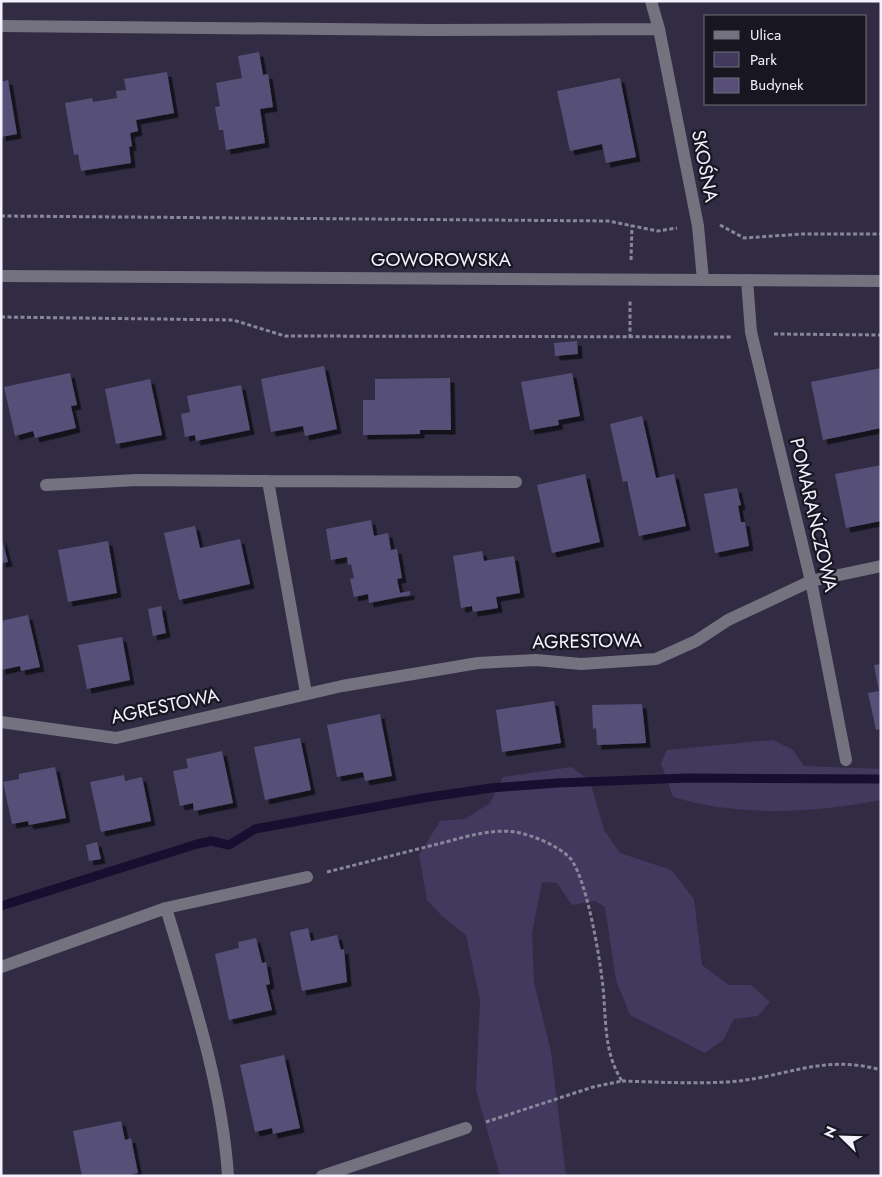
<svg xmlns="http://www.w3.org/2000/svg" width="882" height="1177" font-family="Jost,sans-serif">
	<defs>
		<filter id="shadow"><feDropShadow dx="4.5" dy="4.5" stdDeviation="0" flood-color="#0009"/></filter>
	</defs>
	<rect width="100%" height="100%" fill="#312c44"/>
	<path fill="#42395f" d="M 773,740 L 793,750 L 804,766 L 881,769 L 881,800 C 813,813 740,817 673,797 L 661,763 L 667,750 Z
		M 572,767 L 590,781 L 604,830 L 620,853 L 671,870 L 694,899 L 702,965 L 729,985 L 751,985 L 770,1002 L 758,1016 L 734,1019 L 723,1040 L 705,1053 L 630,1015 L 616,980 L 605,907 L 595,901 L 572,905 L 557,883 L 542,882 L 532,933 L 534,982 L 551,1052 L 566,1176 L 500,1176 L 476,1090 L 480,1000 L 466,935 L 442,916 L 427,900 L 419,855 L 440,821 L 465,819 L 490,803 L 503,777 Z"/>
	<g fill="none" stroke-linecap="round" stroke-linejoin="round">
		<path stroke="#180e30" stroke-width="9" d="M 1,906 L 197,844 L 211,841 L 229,845 L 255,829 L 423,798 L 491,788 L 557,783 L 687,778 L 881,779"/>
	</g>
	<path fill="#574f77" filter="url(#shadow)" d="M 259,52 L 263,75 L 268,74 L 273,107 L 260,109 L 265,143 L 226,150 L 223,130 L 219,130 L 215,107 L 220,106 L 216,83 L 242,78 L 238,56 Z
		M 167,72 L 174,113 L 136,120 L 138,131 L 130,133 L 132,146 L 129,147 L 131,163 L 81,171 L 78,154 L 74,155 L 65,103 L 92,98 L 93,102 L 117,98 L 116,91 L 126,90 L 124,79 Z
		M 620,78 L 636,157 L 606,163 L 602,144 L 570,151 L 557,91 Z
		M 8,80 L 17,134 L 1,137 L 1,82 Z
		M 577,341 L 578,354 L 555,356 L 554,343 Z
		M 324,366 L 337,429 L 305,436 L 303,426 L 271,432 L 261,379 Z
		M 881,368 L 881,428 L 823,440 L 811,382 Z
		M 70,373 L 77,405 L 71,406 L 76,428 L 35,438 L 33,431 L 15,436 L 4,387 Z
		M 572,373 L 580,416 L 558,420 L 559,425 L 530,430 L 521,382 Z
		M 450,378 L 451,430 L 420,430 L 420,434 L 363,435 L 363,400 L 375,400 L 375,379 Z
		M 150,379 L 162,435 L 116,444 L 105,389 Z
		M 241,385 L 250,430 L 196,441 L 195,435 L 185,437 L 181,414 L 190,412 L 187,396 Z
		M 642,416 L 656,478 L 674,474 L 686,526 L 639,536 L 627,481 L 623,482 L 610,424 Z
		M 881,465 L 881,521 L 846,528 L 835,474 Z
		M 585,474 L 600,542 L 552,553 L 537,485 Z
		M 737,488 L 741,505 L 738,506 L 741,522 L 745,522 L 749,546 L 715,553 L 704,494 Z
		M 371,520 L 374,536 L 388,533 L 391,550 L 397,549 L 402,578 L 397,579 L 400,593 L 410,591 L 410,595 L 369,603 L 368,594 L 354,597 L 350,579 L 354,578 L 351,564 L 348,565 L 347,557 L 331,560 L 326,529 Z
		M 195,526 L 200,548 L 240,539 L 250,584 L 179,600 L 164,533 Z
		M 1,536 L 8,562 L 1,563 Z
		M 108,541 L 117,593 L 68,602 L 58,550 Z
		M 482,551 L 484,561 L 514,556 L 520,593 L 496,597 L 498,608 L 473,612 L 472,606 L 461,608 L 453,556 Z
		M 161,606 L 166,633 L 153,636 L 148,609 Z
		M 28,615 L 40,667 L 21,671 L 20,666 L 1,670 L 1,621 Z
		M 122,637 L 130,680 L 87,689 L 78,645 Z
		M 881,664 L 881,729 L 876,730 L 868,693 L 879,691 L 874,665 Z
		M 554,701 L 561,743 L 502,752 L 496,710 Z
		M 642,704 L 646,743 L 597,745 L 596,728 L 593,729 L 592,705 Z
		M 380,714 L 392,776 L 365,781 L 363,772 L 337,777 L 327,725 Z
		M 300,738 L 311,790 L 265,800 L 254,747 Z
		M 222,751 L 233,803 L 194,811 L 193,803 L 180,806 L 173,771 L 188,768 L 186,759 Z
		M 55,767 L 66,818 L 29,825 L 28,821 L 12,824 L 3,782 L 19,779 L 19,774 Z
		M 124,775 L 125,781 L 142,777 L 151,821 L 101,832 L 90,782 Z
		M 97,842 L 101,859 L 89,861 L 86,845 Z
		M 308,928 L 311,941 L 337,935 L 341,950 L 344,949 L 347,982 L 302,991 L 290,932 Z
		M 256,938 L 262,963 L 266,962 L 270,984 L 266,985 L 272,1010 L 229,1020 L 215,954 L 239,948 L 238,942 Z
		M 284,1055 L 300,1128 L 273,1134 L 272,1128 L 255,1132 L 240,1065 Z
		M 121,1121 L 125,1140 L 131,1138 L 138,1173 L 126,1176 L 82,1176 L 73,1131 Z"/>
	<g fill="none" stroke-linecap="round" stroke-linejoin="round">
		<path stroke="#898699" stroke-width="3" stroke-dasharray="4 2.5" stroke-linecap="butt" d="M 1,216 L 608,221 L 658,231 L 677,228
			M 720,225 L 744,238 L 802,234 L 881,234
			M 631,260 L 632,225
			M 1,317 L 233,320 L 285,336 L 731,337
			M 774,334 L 881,335
			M 630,338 L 630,301
			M 327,872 C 363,863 398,854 434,845 C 459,839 489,828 516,832 C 532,835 559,846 570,858 C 586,877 599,953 602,979 C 607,1015 602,1050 622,1081 L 593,1087 L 486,1122
			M 622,1081 C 657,1082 692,1084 726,1082 C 783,1079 821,1053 881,1070"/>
		<path stroke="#74727f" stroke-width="12" d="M 651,1 L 659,29 L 698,226 L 703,280
			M 1,26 L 429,30 L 659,29
			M 1,276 L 881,281
			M 747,280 L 751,332 L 811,581 L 846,760
			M 268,481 L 516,482
			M 46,485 L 137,480 L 268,481 L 306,693
			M 1,722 L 116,738 L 342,686 L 478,663 L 536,660 L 581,664 L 656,659 L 696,641 L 728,620 L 811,581 L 881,566
			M 166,908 C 192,995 222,1085 228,1176
			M 1,967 L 166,908 L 307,877
			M 322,1176 L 466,1128"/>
	</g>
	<g text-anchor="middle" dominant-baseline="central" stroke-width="4.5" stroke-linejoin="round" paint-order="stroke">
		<g font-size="19" fill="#f3f1fe" stroke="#181621">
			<text transform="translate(705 166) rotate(79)">SKOŚNA</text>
			<text x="441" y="259">GOWOROWSKA</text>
			<text transform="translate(814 515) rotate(77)">POMARAŃCZOWA</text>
			<text transform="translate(587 641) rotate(-1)">AGRESTOWA</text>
			<text transform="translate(165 706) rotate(-12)">AGRESTOWA</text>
		</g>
	</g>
	<rect width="882" height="1177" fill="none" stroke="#f3f1fe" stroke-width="5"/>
	<rect x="704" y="15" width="162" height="90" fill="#181621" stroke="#706e79"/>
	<rect x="714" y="31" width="25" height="8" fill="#74727f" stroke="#706e79"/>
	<text x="750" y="40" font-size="15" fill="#f3f1fe">Ulica</text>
	<rect x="714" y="52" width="25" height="15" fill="#42395f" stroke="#706e79"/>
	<text x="750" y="65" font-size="15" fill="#f3f1fe">Park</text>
	<rect x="714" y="78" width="25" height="15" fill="#574f77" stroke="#706e79"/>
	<text x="750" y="90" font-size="15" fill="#f3f1fe">Budynek</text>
	<g transform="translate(842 1137) rotate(293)" stroke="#181621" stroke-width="4" paint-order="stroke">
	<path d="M0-4L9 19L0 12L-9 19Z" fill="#f3f1fe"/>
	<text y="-8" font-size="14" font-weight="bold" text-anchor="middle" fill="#f3f1fe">N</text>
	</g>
</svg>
